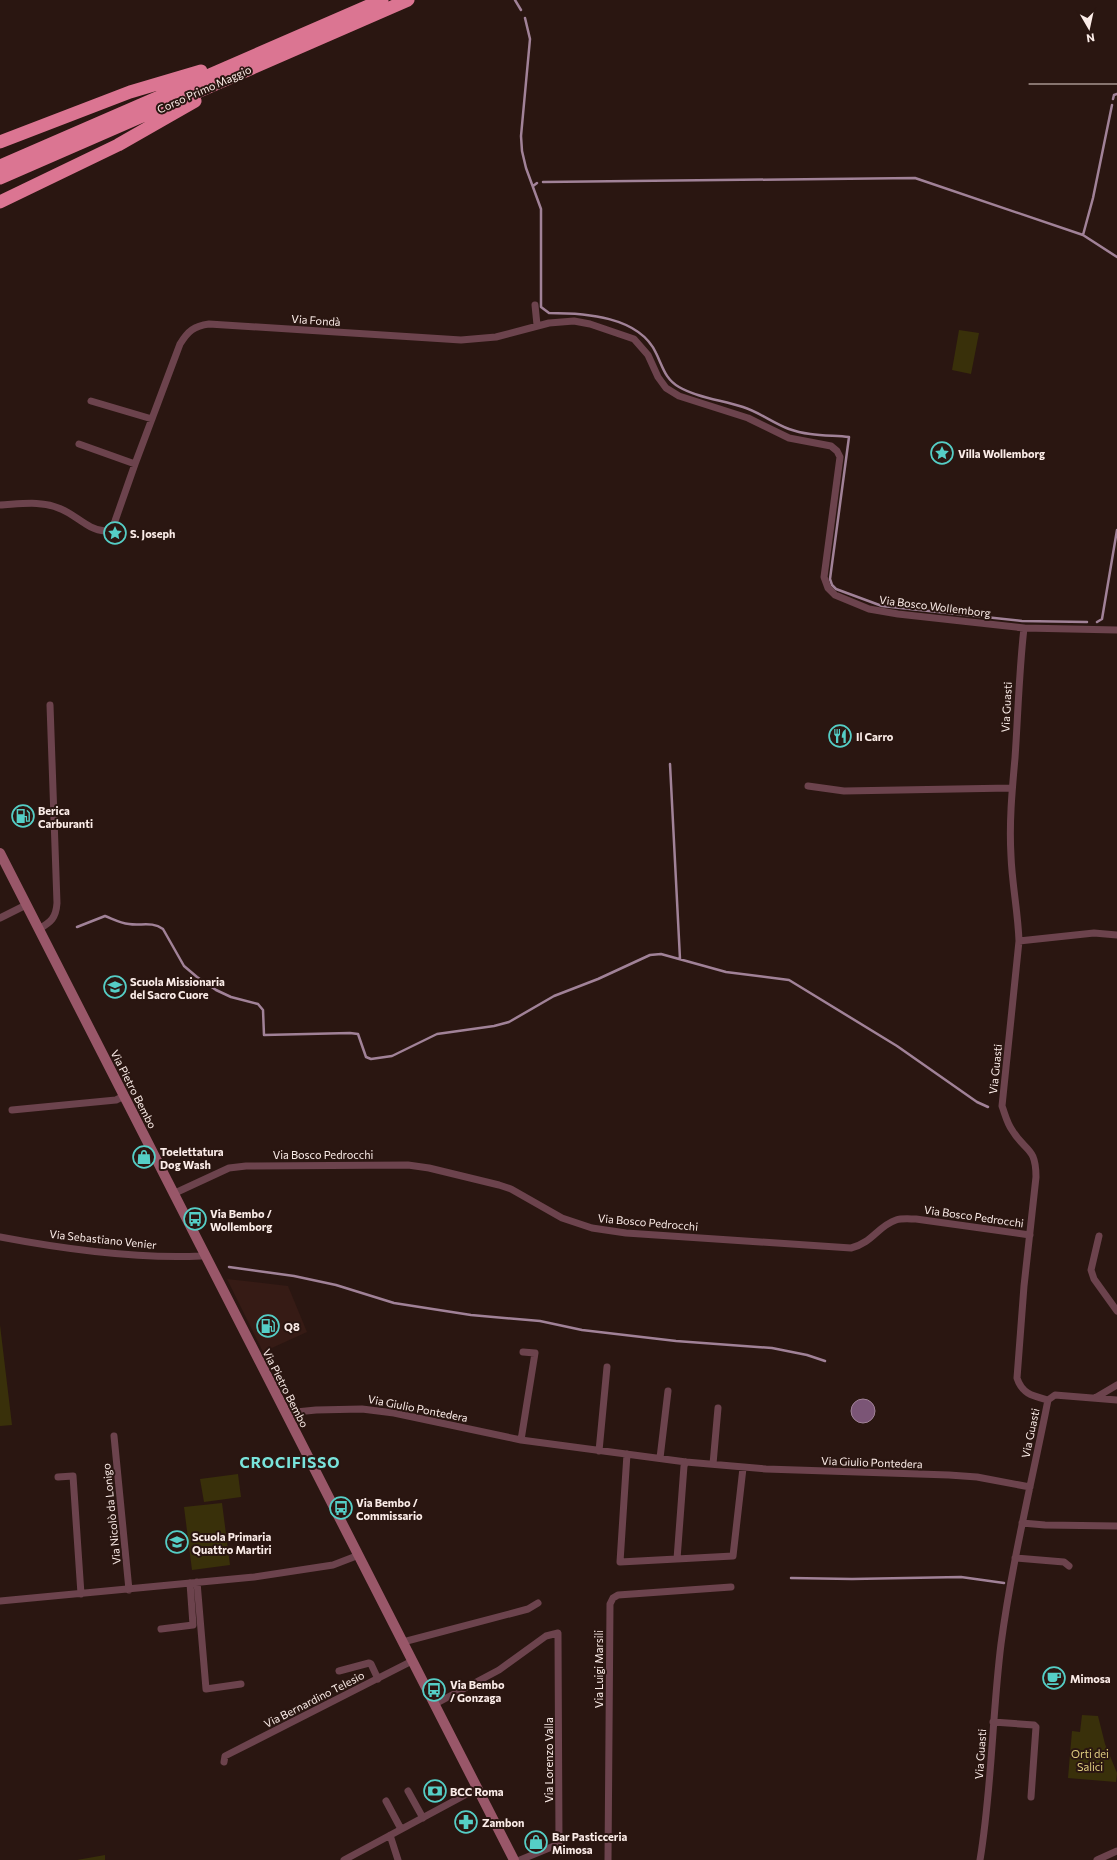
<svg xmlns="http://www.w3.org/2000/svg" width="1117" height="1860" font-family="Commissioner,sans-serif">
	<rect width="100%" height="100%" fill="#2a1611"/>
	<path fill="#361b15" d="M 227,1279 L 288,1286 L 307,1332 L 263,1352 Z"/>
	<path fill="#39300a" d="M 959,330 L 979,333 L 971,374 L 952,370 Z
		M 0,1325 L 12,1425 L 0,1426 Z
		M 238,1474 L 241,1497 L 204,1502 L 200,1479 Z
		M 222,1503 L 230,1565 L 192,1570 L 184,1507 Z
		M 1082,1715 L 1098,1716 L 1105,1744 L 1117,1773 L 1116,1782 L 1068,1778 L 1072,1731 L 1080,1732 Z
		M 105,1855 L 105,1860 L 77,1860 Z"/>
	<path fill="#7b5576" stroke="#a18298" d="M851 1411a12 12 0 1 1 24 0a12 12 0 1 1-24 0Z"/>
	<g fill="none" stroke-linecap="round" stroke-linejoin="round">
		<path stroke="#a18298" stroke-width="2.5" d="M 515,0 L 521,10
			M 525,18 L 530,39 L 521,136 L 522,151 L 526,168 L 541,209 L 541,307 L 549,313 C 584,313 639,316 656,353 C 663,367 665,379 679,387 C 698,398 722,400 743,407 C 759,412 773,423 789,429 C 808,436 829,435 849,437 L 830,579 L 832,585 L 836,589 L 882,606 L 1022,621 L 1087,622
			M 1113,99 L 1114,95 L 1117,94
			M 543,182 L 915,178 L 1083,235 L 1117,257
			M 533,186 L 537,183
			M 1083,235 L 1093,198 L 1112,105
			M 1097,622 L 1102,619 L 1117,530
			M 670,764 L 680,959
			M 77,927 L 105,916 C 113,919 120,923 129,924 C 141,926 152,921 163,929 L 184,966 L 197,977 L 216,990 L 231,997 L 258,1004 L 263,1010 L 264,1035 L 350,1033 L 358,1034 L 366,1057 L 371,1059 L 392,1056 L 437,1034 L 494,1026 L 509,1022 L 554,996 L 598,979 L 650,955 L 661,954 L 726,972 L 789,980 L 897,1046 L 977,1102 L 988,1107
			M 229,1267 L 294,1276 L 336,1285 L 394,1303 L 471,1315 L 540,1321 L 582,1330 L 676,1341 L 772,1348 L 807,1355 L 825,1361
			M 791,1578 L 852,1579 L 961,1577 L 1004,1583"/>
		<path stroke="#6c434d" stroke-width="7" d="M 535,305 L 537,325
			M 91,401 L 152,419
			M 79,444 L 135,464
			M 0,505 C 20,504 42,500 61,509 C 76,515 88,530 105,531 C 111,531 113,526 115,521 L 135,464 L 180,344 C 188,331 194,326 209,324 L 461,340 L 496,337 L 549,323 L 574,321 L 590,324 L 634,339 L 648,355 L 658,377 L 666,388 L 679,396 L 748,418 L 789,438 L 831,446 L 837,451 L 840,457 L 824,577 L 828,588 L 835,595 L 869,609 L 898,614 L 1024,628 L 1117,630
			M 1024,628 C 1019,671 1018,715 1015,758 C 1012,791 1009,823 1011,856 C 1012,884 1018,912 1019,941 L 1002,1106 C 1005,1114 1007,1123 1012,1130 C 1025,1152 1036,1146 1036,1177 L 1024,1286 L 1017,1378 C 1022,1394 1033,1396 1048,1400
			M 808,786 L 844,791 L 1011,788
			M 0,918 L 26,905
			M 39,929 C 51,922 56,918 57,903 L 50,705
			M 1019,941 L 1094,933 L 1117,935
			M 12,1110 L 116,1100 L 124,1096
			M 175,1193 L 229,1168 L 246,1166 L 408,1165 L 429,1168 L 499,1185 L 511,1189 L 562,1218 L 592,1228 L 626,1233 L 851,1248 C 872,1243 878,1226 896,1220 C 902,1218 910,1219 916,1219 L 1030,1235
			M 1099,1236 L 1091,1270 L 1094,1279 L 1117,1311
			M 0,1237 C 63,1249 137,1259 201,1256 L 205,1254
			M 1095,1398 L 1117,1385
			M 1048,1400 L 1055,1395 L 1117,1400
			M 287,1415 L 296,1412 L 316,1410 L 362,1409 L 394,1413 L 521,1440 L 686,1462 L 766,1469 L 949,1475 L 977,1477 L 1030,1487
			M 114,1436 L 129,1590
			M 521,1440 L 535,1353 L 523,1352
			M 599,1451 L 607,1367
			M 627,1454 L 620,1562 L 733,1556 L 743,1468
			M 660,1458 L 668,1391
			M 713,1464 L 718,1408
			M 58,1477 L 73,1476 L 81,1594
			M 1022,1523 L 1045,1525 L 1117,1526
			M 1015,1558 L 1064,1562 L 1069,1566
			M 677,1559 L 684,1466 L 686,1462
			M 197,1582 L 206,1689 L 241,1684
			M 0,1601 L 254,1577 L 333,1565 L 359,1555
			M 161,1629 L 193,1625 L 190,1583
			M 403,1642 L 528,1609 L 538,1603
			M 339,1671 L 369,1663 L 371,1664 L 378,1679
			M 435,1704 L 499,1670 L 546,1636 L 558,1633 L 559,1844 L 520,1860
			M 993,1722 L 1034,1725 L 1036,1727 L 1031,1797
			M 224,1762 L 225,1756 L 412,1661
			M 408,1791 L 423,1818
			M 386,1801 L 401,1829
			M 390,1835 L 398,1860
			M 344,1860 L 478,1788
			M 608,1860 L 610,1604 L 613,1598 L 618,1595 L 731,1587
			M 980,1860 C 992,1788 992,1716 1001,1644 C 1012,1562 1032,1481 1048,1400
			M 1097,1860 L 1117,1851"/>
		<path stroke="#995769" stroke-width="10" d="M 0,853 L 514,1860"/>
		<path stroke="#db7592" stroke-width="13" d="M 0,142 L 130,92 L 201,71
			M 0,166 L 382,0
			M 0,178 L 408,0
			M 0,202 L 118,145 L 195,101"/>
		<path stroke="#e4d4d0" stroke-width="1" d="M 1029,84 L 1117,84"/>
	</g>
	<defs>
		<g id="sight-ring" transform="scale(1.15)"><circle r="9.5" fill="#2a1611" stroke="#55cec6" stroke-width="1.5"/><path d="M0-6L1.8-2.2L6-1.7L2.9 1.2L3.7 5.4L0 3.3L-3.7 5.4L-2.9 1.2L-6-1.7L-1.8-2.2Z" fill="#55cec6"/></g>
		<g id="restaurant-ring" transform="scale(1.15)"><circle r="9.5" fill="#2a1611" stroke="#55cec6" stroke-width="1.5"/><path d="M-5-6h1v4h1v-4h1v4h1v-4h1v5L-1.5 .5V6h-2V.5L-5-1ZM5-6V6H3V1.5H1.5Q1.5-4 5-6Z" fill="#55cec6"/></g>
		<g id="fuel-ring" transform="scale(1.15)"><circle r="9.5" fill="#2a1611" stroke="#55cec6" stroke-width="1.5"/><path d="M-5.5-6h7V0h2V4h1.3V-2.5L3-4.5l.8-.8L6-3V5H2.5V1h-1V6h-7ZM-4.2-4.7v3.2H.2V-4.7Z" fill="#55cec6"/></g>
		<g id="school-ring" transform="scale(1.15)"><circle r="9.5" fill="#2a1611" stroke="#55cec6" stroke-width="1.5"/><path d="M0-5L7-2L0 1L-7-2ZM-4 1L0 2.5L4 1V4Q0 6-4 4Z" fill="#55cec6"/></g>
		<g id="shop-ring" transform="scale(1.15)"><circle r="9.5" fill="#2a1611" stroke="#55cec6" stroke-width="1.5"/><path d="M-5-2.5h2.3a2.7 3.5 0 0 1 5.4 0H5L5.5 6h-11ZM-1.5-2.5h3a1.5 2.3 0 0 0-3 0Z" fill="#55cec6"/></g>
		<g id="bus-ring" transform="scale(1.15)"><circle r="9.5" fill="#2a1611" stroke="#55cec6" stroke-width="1.5"/><path d="M-5-6H5V4H4V6H2V4H-2V6H-4V4H-5ZM-3.5-4V0h7V-4ZM-3.5 1.2v1.5H-2V1.2ZM2 1.2v1.5H3.5V1.2Z" fill="#55cec6"/></g>
		<g id="cafe-ring" transform="scale(1.15)"><circle r="9.5" fill="#2a1611" stroke="#55cec6" stroke-width="1.5"/><path d="M-5.5-4.5H6V0H3Q3 3.5 0 3.5H-2.5Q-5.5 3.5-5.5 0ZM3-3.2v2h1.7v-2ZM-6 4.5H4V6H-6Z" fill="#55cec6"/></g>
		<g id="bank-ring" transform="scale(1.15)"><circle r="9.5" fill="#2a1611" stroke="#55cec6" stroke-width="1.5"/><path d="M-6-4H6V4H-6ZM0-2.3a2.3 2.3 0 1 0 0 4.6a2.3 2.3 0 1 0 0-4.6Z" fill="#55cec6"/></g>
		<g id="pharmacy-ring" transform="scale(1.15)"><circle r="9.5" fill="#2a1611" stroke="#55cec6" stroke-width="1.5"/><path d="M-2-6h4v4h4v4h-4v4h-4v-4h-4v-4h4Z" fill="#55cec6"/></g>
	</defs>
	<g fill-rule="evenodd">
		<use href="#sight-ring" x="942" y="453"/>
		<use href="#sight-ring" x="115" y="533"/>
		<use href="#restaurant-ring" x="840" y="736"/>
		<use href="#fuel-ring" x="23" y="816"/>
		<use href="#school-ring" x="115" y="987"/>
		<use href="#shop-ring" x="144" y="1157"/>
		<use href="#bus-ring" x="195" y="1219"/>
		<use href="#fuel-ring" x="268" y="1326"/>
		<use href="#bus-ring" x="341" y="1508"/>
		<use href="#school-ring" x="177" y="1542"/>
		<use href="#cafe-ring" x="1054" y="1678"/>
		<use href="#bus-ring" x="434" y="1690"/>
		<use href="#bank-ring" x="435" y="1791"/>
		<use href="#pharmacy-ring" x="466" y="1822"/>
		<use href="#shop-ring" x="536" y="1842"/>
	</g>
	<g text-anchor="middle" dominant-baseline="central" stroke-width="4" stroke-linejoin="round" paint-order="stroke">
		<g font-size="11" fill="#fbece8" stroke="#2a1611">
			<text transform="translate(204 89) rotate(-24)">Corso Primo Maggio</text>
			<text transform="translate(316 320) rotate(4)">Via Fondà</text>
			<text transform="translate(935 606) rotate(7)">Via Bosco Wollemborg</text>
			<text transform="translate(1006 707) rotate(-87)">Via Guasti</text>
			<text transform="translate(995 1069) rotate(-84)">Via Guasti</text>
			<text transform="translate(134 1089) rotate(63)">Via Pietro Bembo</text>
			<text x="323" y="1154">Via Bosco Pedrocchi</text>
			<text transform="translate(974 1216) rotate(8)">Via Bosco Pedrocchi</text>
			<text transform="translate(648 1222) rotate(5)">Via Bosco Pedrocchi</text>
			<text transform="translate(103 1239) rotate(6)">Via Sebastiano Venier</text>
			<text transform="translate(286 1388) rotate(63)">Via Pietro Bembo</text>
			<text transform="translate(418 1408) rotate(11)">Via Giulio Pontedera</text>
			<text transform="translate(1030 1433) rotate(-78)">Via Guasti</text>
			<text transform="translate(872 1462) rotate(2)">Via Giulio Pontedera</text>
			<text transform="translate(111 1514) rotate(-96)">Via Nicolò da Lonigo</text>
			<text transform="translate(598 1669) rotate(-90)">Via Luigi Marsili</text>
			<text transform="translate(314 1699) rotate(-27)">Via Bernardino Telesio</text>
			<text transform="translate(980 1754) rotate(-86)">Via Guasti</text>
			<text transform="translate(548 1760) rotate(-90)">Via Lorenzo Valla</text>
		</g>
		<g font-size="11" font-weight="bold" fill="#fbece8" stroke="#2a1611" text-anchor="start">
			<text x="958" y="453">Villa Wollemborg</text>
			<text x="130" y="533">S. Joseph</text>
			<text x="856" y="736">Il Carro</text>
			<text x="38" y="810">Berica<tspan x="38" dy="13">Carburanti</tspan></text>
			<text x="130" y="981">Scuola Missionaria<tspan x="130" dy="13">del Sacro Cuore</tspan></text>
			<text x="160" y="1151">Toelettatura<tspan x="160" dy="13">Dog Wash</tspan></text>
			<text x="210" y="1213">Via Bembo /<tspan x="210" dy="13">Wollemborg</tspan></text>
			<text x="284" y="1326">Q8</text>
			<text x="356" y="1502">Via Bembo /<tspan x="356" dy="13">Commissario</tspan></text>
			<text x="192" y="1536">Scuola Primaria<tspan x="192" dy="13">Quattro Martiri</tspan></text>
			<text x="1070" y="1678">Mimosa</text>
			<text x="450" y="1684">Via Bembo<tspan x="450" dy="13">/ Gonzaga</tspan></text>
			<text x="450" y="1791">BCC Roma</text>
			<text x="482" y="1822">Zambon</text>
			<text x="552" y="1836">Bar Pasticceria<tspan x="552" dy="13">Mimosa</tspan></text>
		</g>
		<g font-size="11" fill="#e0cd80" stroke="#2a1611">
			<text x="1090" y="1753">Orti dei<tspan x="1090" dy="13">Salici</tspan></text>
		</g>
		<g font-size="15" font-weight="bold" letter-spacing="1" fill="#79e4dc" stroke="#2a1611">
			<text x="290" y="1462">CROCIFISSO</text>
		</g>
	</g>
	<g transform="translate(1089 28) rotate(171)" stroke="#2a1611" stroke-width="3" paint-order="stroke">
	<path d="M0-3L7 15L0 10L-7 15Z" fill="#fbece8"/>
	<text y="-6" font-size="11" font-weight="bold" text-anchor="middle" fill="#fbece8">N</text>
	</g>
</svg>
